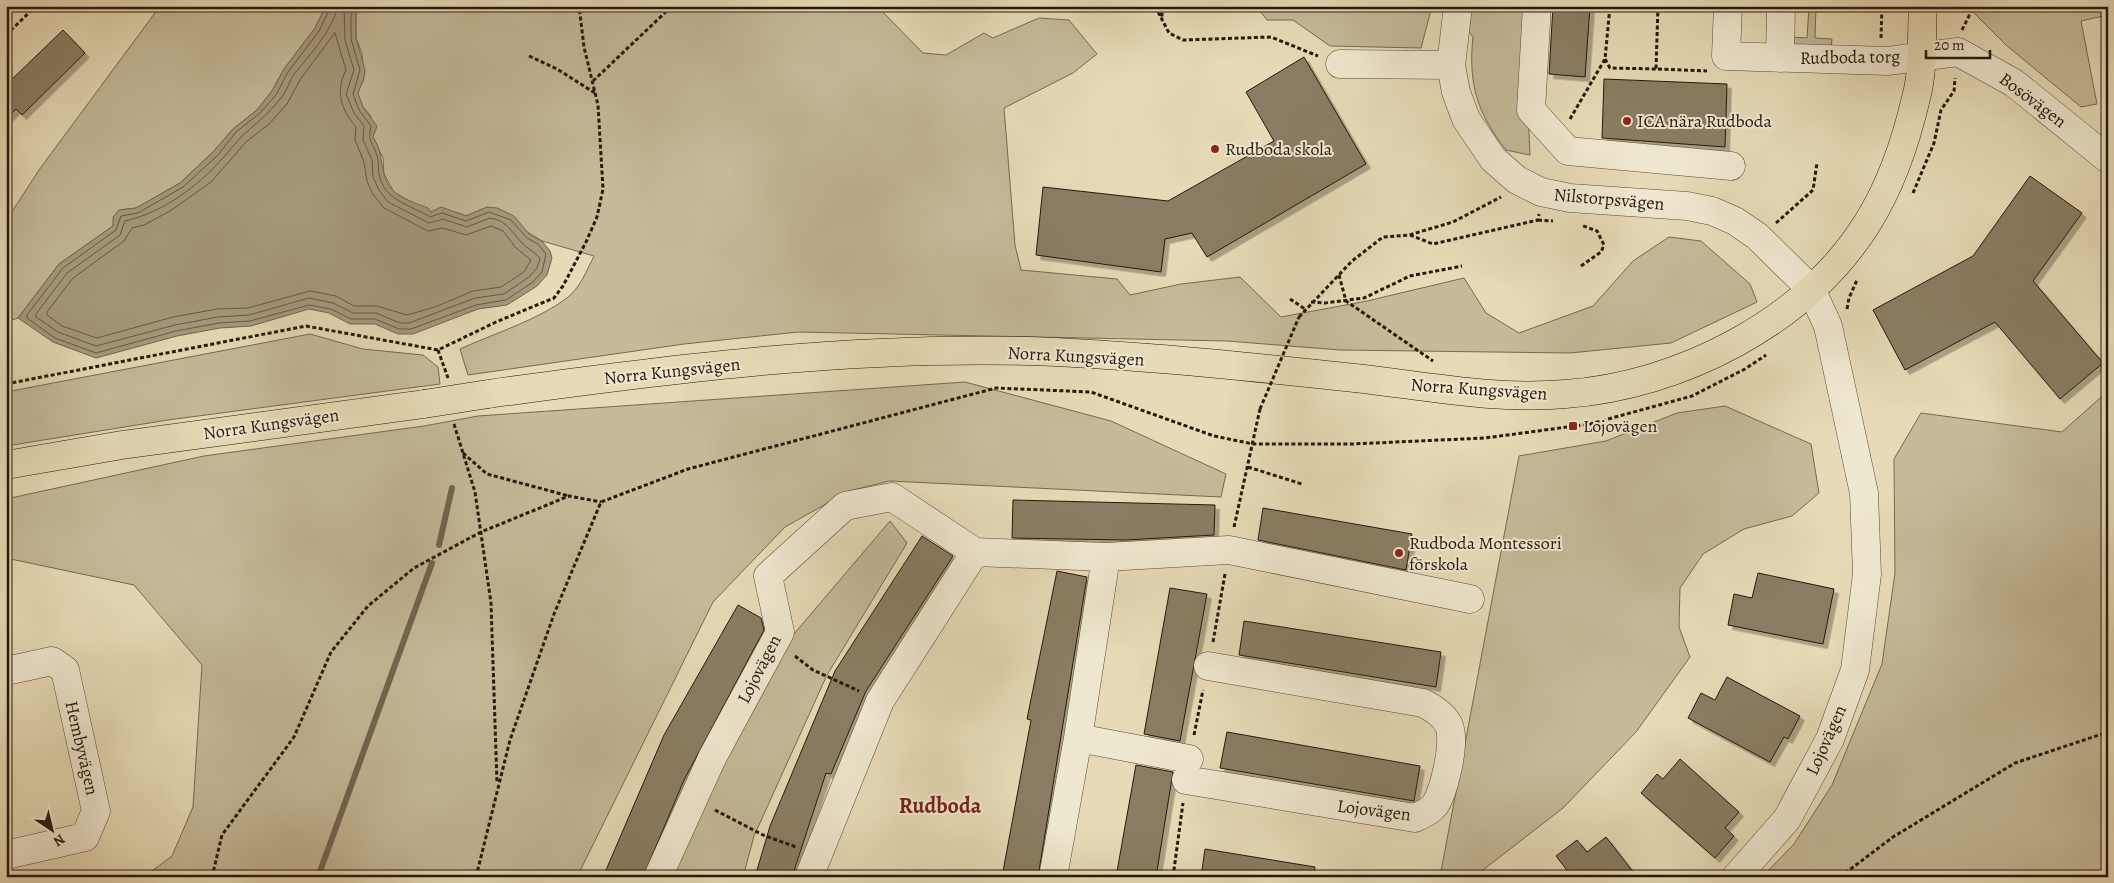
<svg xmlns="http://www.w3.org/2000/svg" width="2114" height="883" font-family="Alegreya,serif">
	<defs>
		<filter id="shadow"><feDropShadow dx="4.5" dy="4.5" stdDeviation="0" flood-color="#0004"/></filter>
	</defs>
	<rect width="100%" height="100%" fill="#e6dbb6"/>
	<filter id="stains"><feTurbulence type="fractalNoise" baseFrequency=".004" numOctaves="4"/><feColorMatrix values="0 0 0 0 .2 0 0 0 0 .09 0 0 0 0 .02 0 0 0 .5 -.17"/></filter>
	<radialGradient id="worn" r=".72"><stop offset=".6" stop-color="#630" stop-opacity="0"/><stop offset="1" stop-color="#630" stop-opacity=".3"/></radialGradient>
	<path fill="#c5ba99" stroke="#766952" d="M 160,6 L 326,6 L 315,28 L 284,69 L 272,91 L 257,110 L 233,129 L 214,151 L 180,183 L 136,208 L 119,210 L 114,217 L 113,226 L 59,264 L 18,318 L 6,322 L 6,221 L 39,170 Z
		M 356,6 L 877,6 L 923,53 L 946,55 L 984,33 L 993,38 L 1039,18 L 1069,20 L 1097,54 L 1073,73 L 1004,108 L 1015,245 L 1021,270 L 1117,279 L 1130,295 L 1181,284 L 1240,277 L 1281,317 L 1367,301 L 1464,278 L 1486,313 L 1519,333 L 1593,306 L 1633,261 L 1669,237 L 1701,241 L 1750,284 L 1757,302 L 1671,343 L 1570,353 L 1340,350 L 1227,341 L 798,332 L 684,344 L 468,375 L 460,349 C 493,334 538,320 567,298 C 580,288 587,270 594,256 L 542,241 L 487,207 L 466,216 L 458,213 L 431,213 L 394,192 L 384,174 L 383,158 L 373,137 L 371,116 L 363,107 L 357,93 L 364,78 L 362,53 L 356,38 Z
		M 1256,6 L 1432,6 L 1421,48 L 1330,46 L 1293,20 L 1267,20 Z
		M 1448,6 L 1528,6 L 1527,89 L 1530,155 L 1506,150 C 1477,113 1468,83 1473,37 Z
		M 1809,6 L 1816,6 L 1815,38 L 1832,39 L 1831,49 L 1791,47 L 1791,37 L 1807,38 Z
		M 1967,6 L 2108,6 L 2108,15 L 2081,21 L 2097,104 L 2081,107 L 2006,45 Z
		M 310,334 L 363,349 L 423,355 L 438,367 L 440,384 L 168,420 L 6,446 L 6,392 Z
		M 965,382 L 1111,421 L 1226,474 L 1221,497 L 889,481 L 849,491 L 785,527 L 713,602 L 577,877 L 144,877 L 172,856 L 193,807 L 202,665 L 134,585 L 6,558 L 6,499 L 204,456 L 424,426 L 478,416 Z
		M 2108,391 L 2108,877 L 1762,877 L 1794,844 L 1832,785 L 1882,664 L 1895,573 L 1894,459 L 1921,413 L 2062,432 Z
		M 1725,406 L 1811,444 L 1819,493 L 1792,516 L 1744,529 L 1703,554 L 1680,588 L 1679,627 L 1690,657 L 1636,732 L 1563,808 L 1474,877 L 1440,877 L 1519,456 L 1606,441 L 1677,413 Z
		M 890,521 L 907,543 L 827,675 L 754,836 L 743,877 L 672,877 L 700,808 L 782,648 Z"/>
	<path fill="#a5997c" stroke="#72654f" d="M 326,6 L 356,6 L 356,38 L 365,70 L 364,78 L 358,93 L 363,107 L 377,126 L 373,137 C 382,152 380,158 384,174 C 389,196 410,201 428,208 L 431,212 L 441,207 L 466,216 L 487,207 L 497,208 L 514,216 L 530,235 L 542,241 L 550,251 L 552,258 L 547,275 L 537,286 L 507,305 L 478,309 L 413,334 L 398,334 L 375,324 L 350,324 L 329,313 L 309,309 L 251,326 L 220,328 L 177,336 L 96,358 L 53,342 L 18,318 L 59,264 L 113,226 L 113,217 L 119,210 L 136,208 L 180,183 L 214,151 L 233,129 L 257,110 L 272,91 L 284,69 L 315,28 Z"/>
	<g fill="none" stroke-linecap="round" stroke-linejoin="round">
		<path stroke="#665844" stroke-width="1" d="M 331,6 L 319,31 L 288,72 L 276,95 L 260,113 L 236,132 L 218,155 L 183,187 L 138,213 L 121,216 L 116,230 L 63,268 L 27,315 L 27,318 L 55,338 L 96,353 L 176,331 L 219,323 L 250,321 L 309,305 L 331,309 L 351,319 L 375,319 L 399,329 L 411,329 L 476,305 L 506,300 L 533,282 L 542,272 L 546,254 L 538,244 L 527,238 L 511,220 L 489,212 L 466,221 L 442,213 L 430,217 C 411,205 384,201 379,174 C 378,169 379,164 378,159 C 374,142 367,144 371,126 L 359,110 L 353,94 L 360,70 L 351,39 L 351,6
			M 337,6 C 336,26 308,57 295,73 C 289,81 287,92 280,99 C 269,114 255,124 242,136 C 235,143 229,152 222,159 C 196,188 163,212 125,221 L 120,235 L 67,273 L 36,314 L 36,317 L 58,332 L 96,346 L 175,325 L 218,317 L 249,315 L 309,298 L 333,303 L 353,313 L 376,313 L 400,323 L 409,323 L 475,298 L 504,294 L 529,277 L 537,268 L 540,258 C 533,251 527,248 521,242 C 511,231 506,220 490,218 L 467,227 L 443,219 L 429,223 L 388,202 L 379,190 L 373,177 L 372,160 L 363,140 L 364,126 L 354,113 L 346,94 L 354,70 L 345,40 L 344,6
			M 335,33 L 346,70 C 335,92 341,109 356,127 L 355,140 L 364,162 L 367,181 L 372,193 L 384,208 L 428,231 L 443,228 L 466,235 L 491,226 L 503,231 L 516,248 L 531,260 L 524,272 L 501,287 L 473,291 L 435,307 L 407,315 L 377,306 L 354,306 L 336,296 L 310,291 L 248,308 L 217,309 L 173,317 L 97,338 L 62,326 L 47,315 L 47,312 L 73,278 L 124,241 L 132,228 L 144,225 L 170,211 L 211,182 L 246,142 L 269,124 L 287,104 L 300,80 Z"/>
		<path stroke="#72654f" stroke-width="6" d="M 439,545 L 452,488
			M 318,877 L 432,563"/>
	</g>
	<path fill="#8a7d64" stroke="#26180c" filter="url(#shadow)" d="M 1553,6 L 1590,6 L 1585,77 L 1549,74 Z
		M 63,30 L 85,53 L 22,115 L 16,109 L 6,119 L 6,85 Z
		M 1304,57 L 1366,164 L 1207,257 L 1192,233 L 1165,239 L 1161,272 L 1036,255 L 1043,187 L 1168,201 L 1274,141 L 1246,92 Z
		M 1604,79 L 1727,84 L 1725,147 L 1602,138 Z
		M 2030,176 L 2082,213 L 2033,281 L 2103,363 L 2060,399 L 1995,322 L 1905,370 L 1873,310 L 1973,256 Z
		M 1013,500 L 1215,505 L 1214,535 L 1125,540 L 1012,538 Z
		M 1263,508 L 1412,534 L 1406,570 L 1258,540 Z
		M 922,536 L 953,556 L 866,691 L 831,774 L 826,773 L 792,877 L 755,877 L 770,826 L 835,671 Z
		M 1057,571 L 1087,577 L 1038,877 L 1002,877 L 1031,720 L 1027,719 Z
		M 1758,573 L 1834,589 L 1823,644 L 1728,625 L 1734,594 L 1752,598 Z
		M 1170,588 L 1207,594 L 1180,741 L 1144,734 Z
		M 738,605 L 761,618 L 764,630 L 684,780 L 643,877 L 603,877 L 664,735 Z
		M 1244,621 L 1441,652 L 1436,687 L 1239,655 Z
		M 1727,677 L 1800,716 L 1788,739 L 1784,737 L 1770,762 L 1688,718 L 1701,693 L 1715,700 Z
		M 1227,732 L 1420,766 L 1414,801 L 1220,768 Z
		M 1680,759 L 1739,812 L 1725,828 L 1734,836 L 1715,858 L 1641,793 L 1657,774 L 1663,779 Z
		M 1136,765 L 1173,772 L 1156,877 L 1116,877 Z
		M 1606,837 L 1637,877 L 1572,877 L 1556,856 L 1577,840 L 1587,852 Z
		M 1205,849 L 1315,867 L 1314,877 L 1201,877 Z"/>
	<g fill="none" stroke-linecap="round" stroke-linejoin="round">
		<g stroke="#564936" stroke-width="29">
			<path id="minor" d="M 1458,6 L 1451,65 L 1456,92 L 1466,119 L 1493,159 L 1517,180 L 1541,192 L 1570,198 L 1687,206 L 1712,211 L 1735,221 L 1757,236 L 1811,289 L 1828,326 L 1864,493 L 1867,574 L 1855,670 L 1830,739 L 1787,819 L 1736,877
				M 1537,6 L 1531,110 L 1568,151 L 1731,166
				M 1728,6 L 1726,56 L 1887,61 L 1958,52 L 2014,83 L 2108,159
				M 1780,58 L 1781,6
				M 1340,64 L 1451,65
				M 6,671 L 52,661 L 65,670 L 96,811 L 85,837 L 6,855
				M 1078,738 L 1189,759
				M 1186,780 L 1415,818 C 1422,815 1430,811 1435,805 C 1444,791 1456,742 1449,726 C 1445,716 1433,708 1423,703 L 1208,666
				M 658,877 L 712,758 L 780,632 L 768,576 L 845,506 L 892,497 L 975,552 L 1106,557 L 1229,550 L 1470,599
				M 809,877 L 880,701 L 975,552
				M 1053,877 L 1078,738 L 1106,557"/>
		</g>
		<g stroke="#26180c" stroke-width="29">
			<path id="major" d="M 488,394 C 676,368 865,344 1056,352 C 1159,357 1262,368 1364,379 C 1431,387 1498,400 1565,394 C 1680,386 1806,322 1868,222 C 1891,185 1906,141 1916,98 C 1924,69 1921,36 1923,6
				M 6,465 L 122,445 L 424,404"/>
		</g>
		<path stroke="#26180c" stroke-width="3" stroke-dasharray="4 2.5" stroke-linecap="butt" d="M 1155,6 L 1169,33 L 1183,40 L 1271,37 L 1318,56
			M 1162,6 L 1162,18
			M 1658,6 L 1656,69 L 1707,71
			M 1962,30 L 1974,6
			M 6,35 L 36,6
			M 1881,38 L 1882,6
			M 529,56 L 557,69 L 595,93
			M 1605,59 L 1610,68 L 1656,69
			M 593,81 L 672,6
			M 1570,119 L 1605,59 L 1610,6
			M 1913,193 L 1934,143 L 1941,110 L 1954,91 L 1955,78
			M 1538,220 L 1553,221
			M 1776,223 L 1813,190 L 1817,163
			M 1410,235 L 1433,244 L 1538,220 L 1539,214
			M 1581,266 L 1601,252 L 1604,245 L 1597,231 L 1581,225
			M 1339,275 L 1346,301 L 1433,361
			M 1290,299 L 1305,309
			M 1311,302 L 1325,303 L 1364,298 L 1410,276 L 1462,266
			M 1847,309 L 1849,298 L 1857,280
			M 1299,317 L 1352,261 L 1383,237 L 1409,235 L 1453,222 L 1501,197
			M 438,350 L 448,378
			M 6,384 L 306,326 L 438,350 L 496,322 L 554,298 L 563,286 L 586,242 L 597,217 L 603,189 L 598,105 L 584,47 L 579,6
			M 454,424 L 475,492 L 491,603 L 497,783
			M 463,453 L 487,474 L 569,496
			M 1248,467 L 1302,484
			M 1234,527 L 1260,409
			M 1213,642 L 1225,574
			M 795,656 L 813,670 L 859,691
			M 1194,735 L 1203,690
			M 715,810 L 763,835 L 796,847
			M 212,877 L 222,835 L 294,737 L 331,652 L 368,606 L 414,568 L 481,532 L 569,496 L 601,502
			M 476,877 L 510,740 L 554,614 L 601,502 L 688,469 L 996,388 L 1091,392 L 1214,436 L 1253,444 L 1352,444 L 1485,438 L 1590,424 L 1692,396 L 1745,369 L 1766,355
			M 1173,877 L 1183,803
			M 1840,877 L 1893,837 L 2015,763 L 2108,732"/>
		<use href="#minor" stroke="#efe8d0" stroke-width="28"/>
		<use href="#major" stroke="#e6dbb6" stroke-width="28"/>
		<g stroke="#26180c" stroke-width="29" stroke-linecap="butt">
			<path id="major-bridge" d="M 424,404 L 488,394"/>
		</g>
		<path stroke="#26180c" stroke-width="3" stroke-dasharray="4 2.5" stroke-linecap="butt" d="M 1260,409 L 1299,317"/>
		<use href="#major-bridge" stroke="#e6dbb6" stroke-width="28"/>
	</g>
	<g fill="#8f2418" stroke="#efe8d0" stroke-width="2">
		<circle cx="1627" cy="121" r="5"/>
		<circle cx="1215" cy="149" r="5"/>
		<rect x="1568" y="421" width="10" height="10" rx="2.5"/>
		<circle cx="1399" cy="553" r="5"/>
	</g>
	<g text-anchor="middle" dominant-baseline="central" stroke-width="4" stroke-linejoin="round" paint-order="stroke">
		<g font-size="18" fill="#26180c" stroke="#efe8d0">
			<text transform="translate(1850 57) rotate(-1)">Rudboda torg</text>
			<text transform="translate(2033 100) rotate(37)">Bosövägen</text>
			<text transform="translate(1609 199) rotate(5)">Nilstorpsvägen</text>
			<text transform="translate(1076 356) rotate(3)">Norra Kungsvägen</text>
			<text transform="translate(672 371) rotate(-6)">Norra Kungsvägen</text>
			<text transform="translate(1479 389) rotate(4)">Norra Kungsvägen</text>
			<text transform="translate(271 424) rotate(-8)">Norra Kungsvägen</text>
			<text transform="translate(759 669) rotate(-63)">Lojovägen</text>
			<text transform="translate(1826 740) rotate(-66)">Lojovägen</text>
			<text transform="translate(82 748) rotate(77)">Hembyvägen</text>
			<text transform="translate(1374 810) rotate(7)">Lojovägen</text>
		</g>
		<g font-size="18" fill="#26180c" stroke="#efe8d0" text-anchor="start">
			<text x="1637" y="121">ICA nära Rudboda</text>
			<text x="1225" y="149">Rudboda skola</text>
			<text x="1583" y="426">Lojovägen</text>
			<text x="1409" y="543">Rudboda Montessori<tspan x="1409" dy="21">förskola</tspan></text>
		</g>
		<g font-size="22" font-weight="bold" fill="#7a1f14" stroke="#efe8d0">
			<text x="940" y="806">Rudboda</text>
		</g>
	</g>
	<rect width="2114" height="883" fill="none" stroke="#e6dbb6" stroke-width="25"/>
	<rect x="8" y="8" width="2099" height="868" fill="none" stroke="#26180c" stroke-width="2.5"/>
	<rect x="12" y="12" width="2089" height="858" fill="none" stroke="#26180c"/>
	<g transform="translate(52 830) rotate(145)" stroke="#efe8d0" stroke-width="4" paint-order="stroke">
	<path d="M0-4L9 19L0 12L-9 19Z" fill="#26180c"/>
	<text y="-8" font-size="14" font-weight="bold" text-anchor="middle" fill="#26180c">N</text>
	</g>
	<path d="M1926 50v8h64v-8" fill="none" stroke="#26180c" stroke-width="2.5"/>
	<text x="1934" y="50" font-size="15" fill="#26180c" stroke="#efe8d0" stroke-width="4" paint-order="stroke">20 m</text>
	<rect width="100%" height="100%" filter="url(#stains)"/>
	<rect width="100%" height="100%" fill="url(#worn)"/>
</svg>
